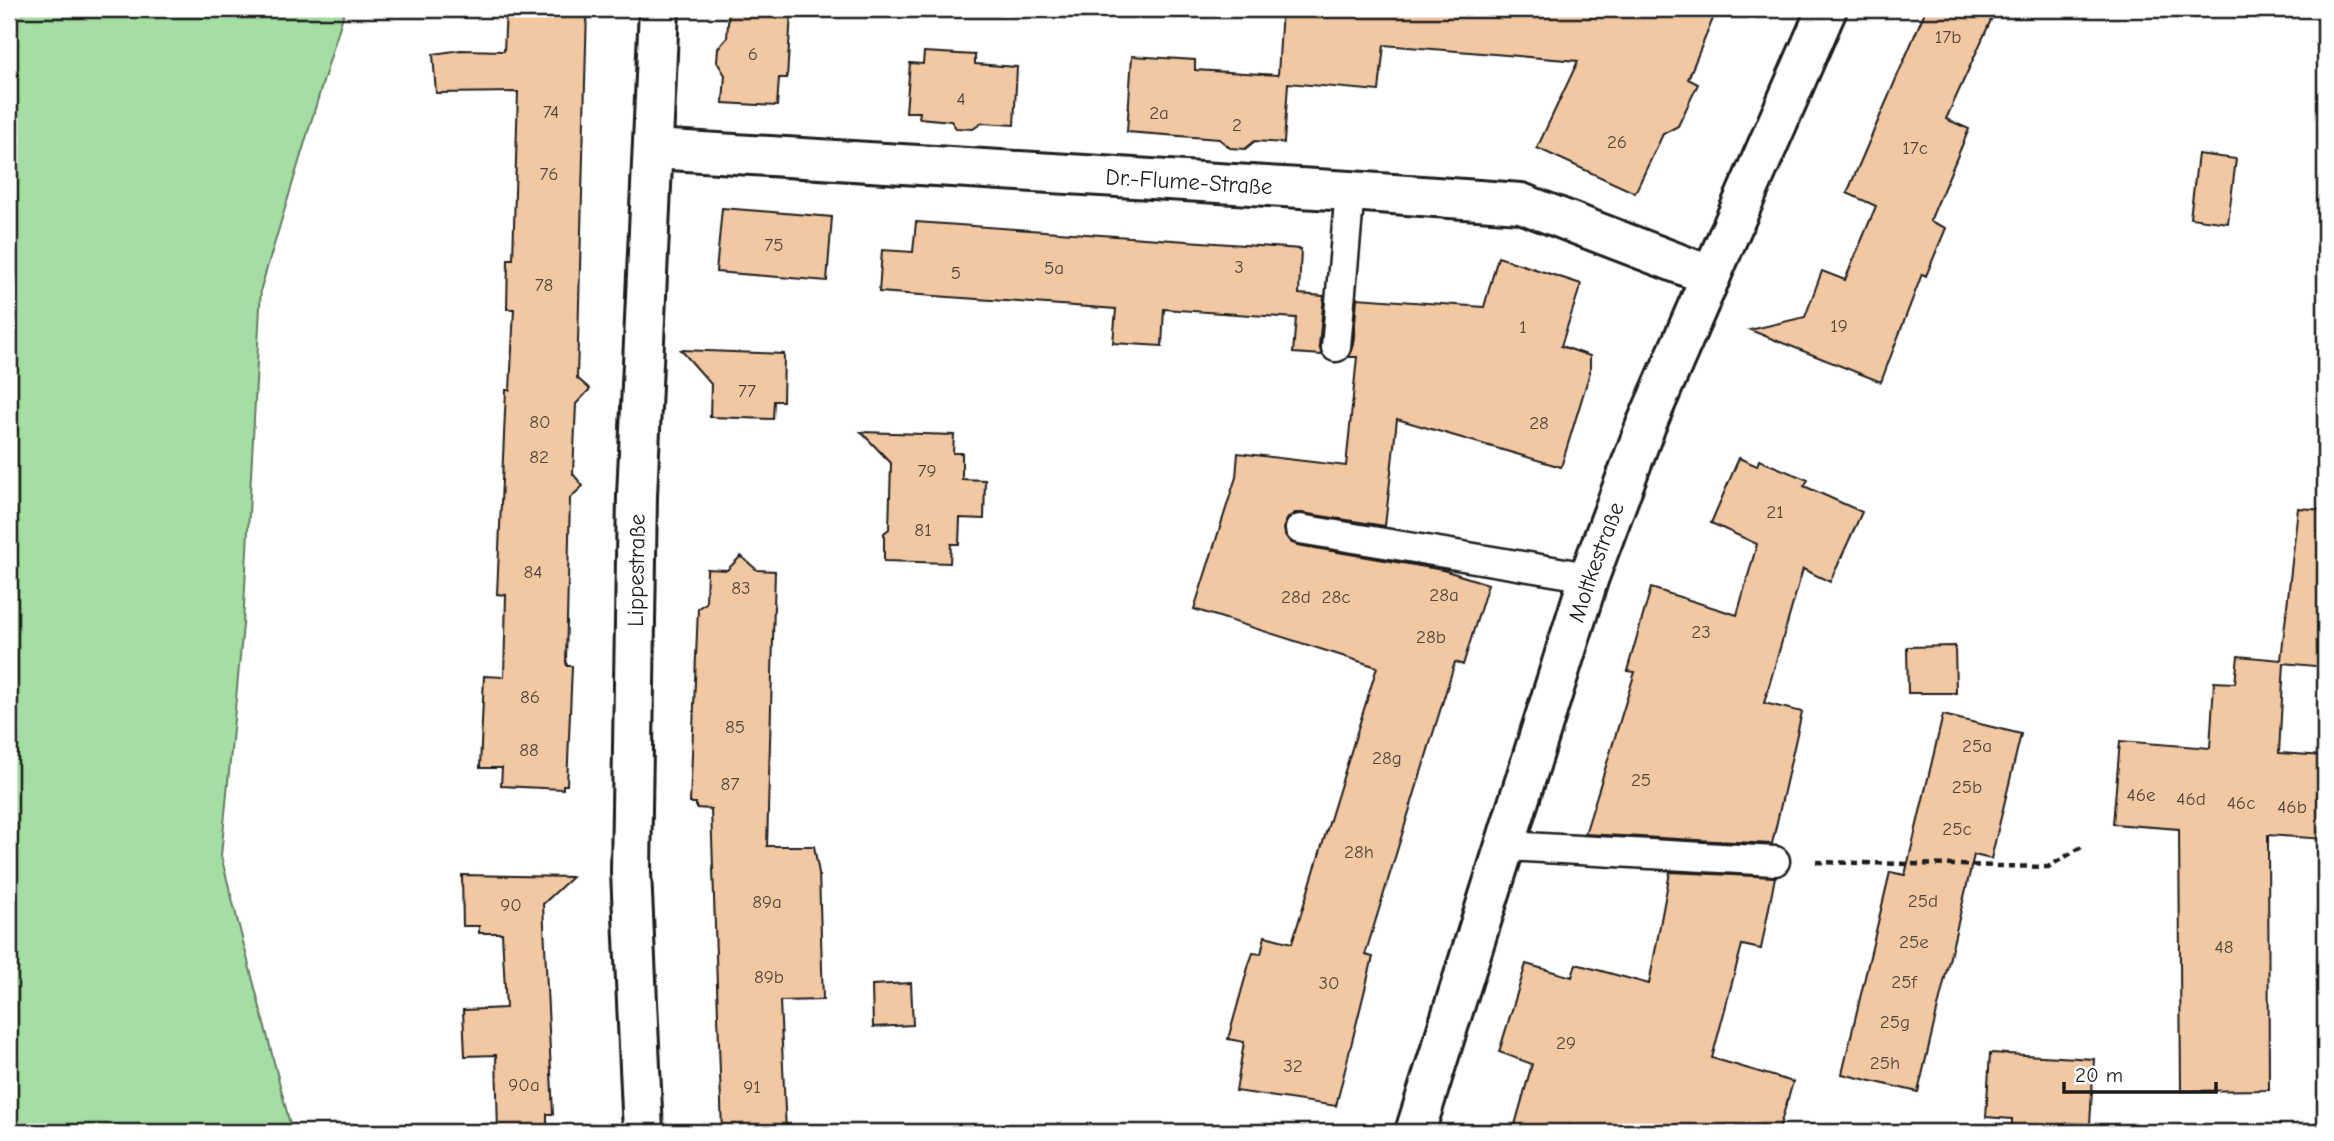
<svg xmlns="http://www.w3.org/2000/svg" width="2334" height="1141" font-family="'Comic Neue',sans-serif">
	<rect width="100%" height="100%" fill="#fff"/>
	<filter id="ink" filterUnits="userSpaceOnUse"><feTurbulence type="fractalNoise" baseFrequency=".0143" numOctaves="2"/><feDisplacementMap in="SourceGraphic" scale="14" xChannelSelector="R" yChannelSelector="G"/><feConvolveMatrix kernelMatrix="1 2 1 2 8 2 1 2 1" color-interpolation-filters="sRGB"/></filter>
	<g filter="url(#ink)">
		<path fill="#a4dea3" stroke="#607d60" stroke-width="2" d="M 9,9 L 345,9 L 261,288 L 243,625 L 221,856 L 292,1132 L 9,1132 Z"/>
		<path fill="#f2c8a2" stroke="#1c1c1c" stroke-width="2" d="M 506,9 L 587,9 L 577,378 L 590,389 L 576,404 L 573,474 L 583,486 L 570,498 L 566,662 L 567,666 L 572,666 L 567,785 L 563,785 L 563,789 L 501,786 L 502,768 L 480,768 L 484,676 L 504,677 L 506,595 L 497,594 L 506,390 L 510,390 L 514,309 L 507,309 L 508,259 L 513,259 L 518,92 L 436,93 L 433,54 L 461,50 L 504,51 Z
			M 729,9 L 787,9 L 787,12 L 791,13 L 787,78 L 779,78 L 777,106 L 723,103 L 725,75 L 717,62 L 718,48 L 727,38 Z
			M 1282,9 L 1717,9 L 1688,79 L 1698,84 L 1678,126 L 1663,134 L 1635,193 L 1537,148 L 1578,61 L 1384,45 L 1379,91 L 1288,83 L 1284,143 L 1255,141 L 1245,149 L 1230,148 L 1219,139 L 1127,132 L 1132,56 L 1195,60 L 1195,70 L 1278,75 Z
			M 1926,9 L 1996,9 L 1946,119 L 1969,129 L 1930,221 L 1946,228 L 1926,276 L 1922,274 L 1881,382 L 1750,330 L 1805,317 L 1822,271 L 1845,280 L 1876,206 L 1847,193 Z
			M 924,52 L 975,55 L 975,64 L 1017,67 L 1014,125 L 982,123 L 973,129 L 956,128 L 951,121 L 919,118 L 920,112 L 906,112 L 910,63 L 923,64 Z
			M 2198,154 L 2236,159 L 2228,223 L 2190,218 Z
			M 722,208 L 832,217 L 827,281 L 716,272 Z
			M 916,222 L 1301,249 L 1299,294 L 1324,296 L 1319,346 L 1322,355 L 1293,353 L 1296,318 L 1164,309 L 1162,346 L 1113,343 L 1116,309 L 879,292 L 882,250 L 913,252 Z
			M 1498,257 L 1581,284 L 1561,346 L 1590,356 L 1590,372 L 1561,467 L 1397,419 L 1385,526 L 1302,513 L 1295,513 L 1288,518 L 1284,526 L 1285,535 L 1290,542 L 1297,545 L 1443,570 L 1488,584 L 1463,665 L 1455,662 L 1365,955 L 1373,957 L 1336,1106 L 1236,1091 L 1244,1042 L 1228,1039 L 1249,964 L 1253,953 L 1261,954 L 1265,936 L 1292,943 L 1377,667 L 1194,609 L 1236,477 L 1238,453 L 1346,466 L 1357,357 L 1349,357 L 1353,348 L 1357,298 L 1484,307 Z
			M 681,350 L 784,354 L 783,401 L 774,401 L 773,419 L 710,417 L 711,384 Z
			M 861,432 L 954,435 L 953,453 L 962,453 L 962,479 L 985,480 L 984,519 L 960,518 L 959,544 L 951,544 L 950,563 L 884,561 L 884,533 L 889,529 L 891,463 Z
			M 1739,458 L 1757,466 L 1759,460 L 1808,480 L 1804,486 L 1862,512 L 1830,582 L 1803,569 L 1764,703 L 1802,712 L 1772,844 L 1585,834 L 1635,672 L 1627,671 L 1651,588 L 1737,615 L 1757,544 L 1711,523 Z
			M 2298,508 L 2325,510 L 2325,667 L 2284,663 L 2279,753 L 2325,756 L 2325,839 L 2268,835 L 2269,1090 L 2181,1091 L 2179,829 L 2113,824 L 2120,741 L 2210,748 L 2214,682 L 2235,683 L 2238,656 L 2281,660 Z
			M 741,556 L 757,570 L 775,571 L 767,846 L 814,846 L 819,873 L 823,1000 L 780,1001 L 786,1132 L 722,1132 L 711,809 L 696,808 L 696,803 L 690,803 L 698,608 L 706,603 L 707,569 L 727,570 Z
			M 1955,646 L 1956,693 L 1908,693 L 1907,647 Z
			M 1943,715 L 2021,734 L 1991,859 L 1974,855 L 1918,1092 L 1842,1074 L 1890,872 L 1905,875 Z
			M 1670,872 L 1775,877 L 1761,949 L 1742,945 L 1712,1058 L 1793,1082 L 1778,1132 L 1513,1132 L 1532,1064 L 1499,1052 L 1526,964 L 1572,977 L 1576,964 L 1649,984 Z
			M 462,875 L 572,877 L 543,904 L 553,1114 L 547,1114 L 547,1132 L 498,1132 L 496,1055 L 465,1056 L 463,1010 L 506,1008 L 502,933 L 479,933 L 479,926 L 463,926 Z
			M 911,983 L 913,1025 L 873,1027 L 872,985 Z
			M 1990,1053 L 2094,1059 L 2090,1124 L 2067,1123 L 2067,1132 L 2037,1132 L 2012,1130 L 2012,1119 L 1986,1117 Z"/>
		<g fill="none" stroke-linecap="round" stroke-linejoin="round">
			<g stroke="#1c1c1c" stroke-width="33">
				<path id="service" d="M 1336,347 L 1350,191
					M 1300,529 L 1589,577
					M 1506,846 L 1775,861"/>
			</g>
			<g stroke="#1c1c1c" stroke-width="44">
				<g id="minor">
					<path id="s1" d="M 653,149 L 1350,191 L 1521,203 L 1711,276"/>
					<path id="s2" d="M 643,1132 L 631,872 L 637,496 L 659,9"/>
				</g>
			</g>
			<g stroke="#1c1c1c" stroke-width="44">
				<g id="tertiary">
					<path id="s3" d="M 1415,1132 L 1589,577 L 1646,425 L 1827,9"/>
				</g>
			</g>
			<path stroke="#1c1c1c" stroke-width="4.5" stroke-dasharray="7 5" stroke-linecap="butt" d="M 1816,862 L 2048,867 L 2085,845"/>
			<use href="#service" stroke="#fff" stroke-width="28"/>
			<use href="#minor" stroke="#fff" stroke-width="38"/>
			<use href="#tertiary" stroke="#fff" stroke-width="38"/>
		</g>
	</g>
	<g text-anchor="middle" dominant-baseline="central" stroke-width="5" stroke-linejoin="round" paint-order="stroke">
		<g font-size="19" fill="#52473e">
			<text x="1948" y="37">17b</text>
			<text x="753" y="54">6</text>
			<text x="961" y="99">4</text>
			<text x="551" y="112">74</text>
			<text x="1159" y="113">2a</text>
			<text x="1237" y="125">2</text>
			<text x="1617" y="142">26</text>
			<text x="1915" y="148">17c</text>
			<text x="549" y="174">76</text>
			<text x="774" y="245">75</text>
			<text x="1239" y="267">3</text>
			<text x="1054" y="268">5a</text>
			<text x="956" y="273">5</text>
			<text x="544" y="285">78</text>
			<text x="1839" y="326">19</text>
			<text x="1523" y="327">1</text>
			<text x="747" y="391">77</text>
			<text x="540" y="422">80</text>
			<text x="1539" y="423">28</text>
			<text x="539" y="457">82</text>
			<text x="927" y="471">79</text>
			<text x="1775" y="512">21</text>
			<text x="923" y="530">81</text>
			<text x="533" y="572">84</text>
			<text x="741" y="588">83</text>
			<text x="1444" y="595">28a</text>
			<text x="1296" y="597">28d</text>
			<text x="1336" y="597">28c</text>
			<text x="1701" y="632">23</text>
			<text x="1431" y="637">28b</text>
			<text x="530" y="697">86</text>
			<text x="735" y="727">85</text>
			<text x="1977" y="746">25a</text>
			<text x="529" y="750">88</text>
			<text x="1387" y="758">28g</text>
			<text x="1641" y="780">25</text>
			<text x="730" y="784">87</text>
			<text x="1967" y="787">25b</text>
			<text x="2141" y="795">46e</text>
			<text x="2191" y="799">46d</text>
			<text x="2241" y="803">46c</text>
			<text x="2292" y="807">46b</text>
			<text x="1957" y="829">25c</text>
			<text x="1359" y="852">28h</text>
			<text x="1923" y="901">25d</text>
			<text x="767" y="902">89a</text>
			<text x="511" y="905">90</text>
			<text x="1914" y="942">25e</text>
			<text x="2224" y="947">48</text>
			<text x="769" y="977">89b</text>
			<text x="1904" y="982">25f</text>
			<text x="1329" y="983">30</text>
			<text x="1895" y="1022">25g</text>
			<text x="1566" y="1043">29</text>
			<text x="1885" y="1063">25h</text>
			<text x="1293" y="1066">32</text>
			<text x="524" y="1085">90a</text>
			<text x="752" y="1087">91</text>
		</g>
		<g font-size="23" fill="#1c1c1c" stroke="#fff">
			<text stroke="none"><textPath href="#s1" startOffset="537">Dr.-Flume-Straße</textPath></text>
			<text stroke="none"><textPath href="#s3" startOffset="598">Moltkestraße</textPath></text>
			<text stroke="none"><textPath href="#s2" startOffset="562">Lippestraße</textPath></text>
		</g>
	</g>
	<rect width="2334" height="1141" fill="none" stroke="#fff" stroke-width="35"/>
	<rect x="18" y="18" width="2299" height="1106" fill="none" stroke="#1c1c1c" stroke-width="2.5" filter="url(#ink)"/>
	<path d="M2064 1082v10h152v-10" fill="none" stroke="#1c1c1c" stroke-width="3.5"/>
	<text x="2075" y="1082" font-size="21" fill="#1c1c1c" stroke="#ffffff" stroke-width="5" paint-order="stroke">20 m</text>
</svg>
